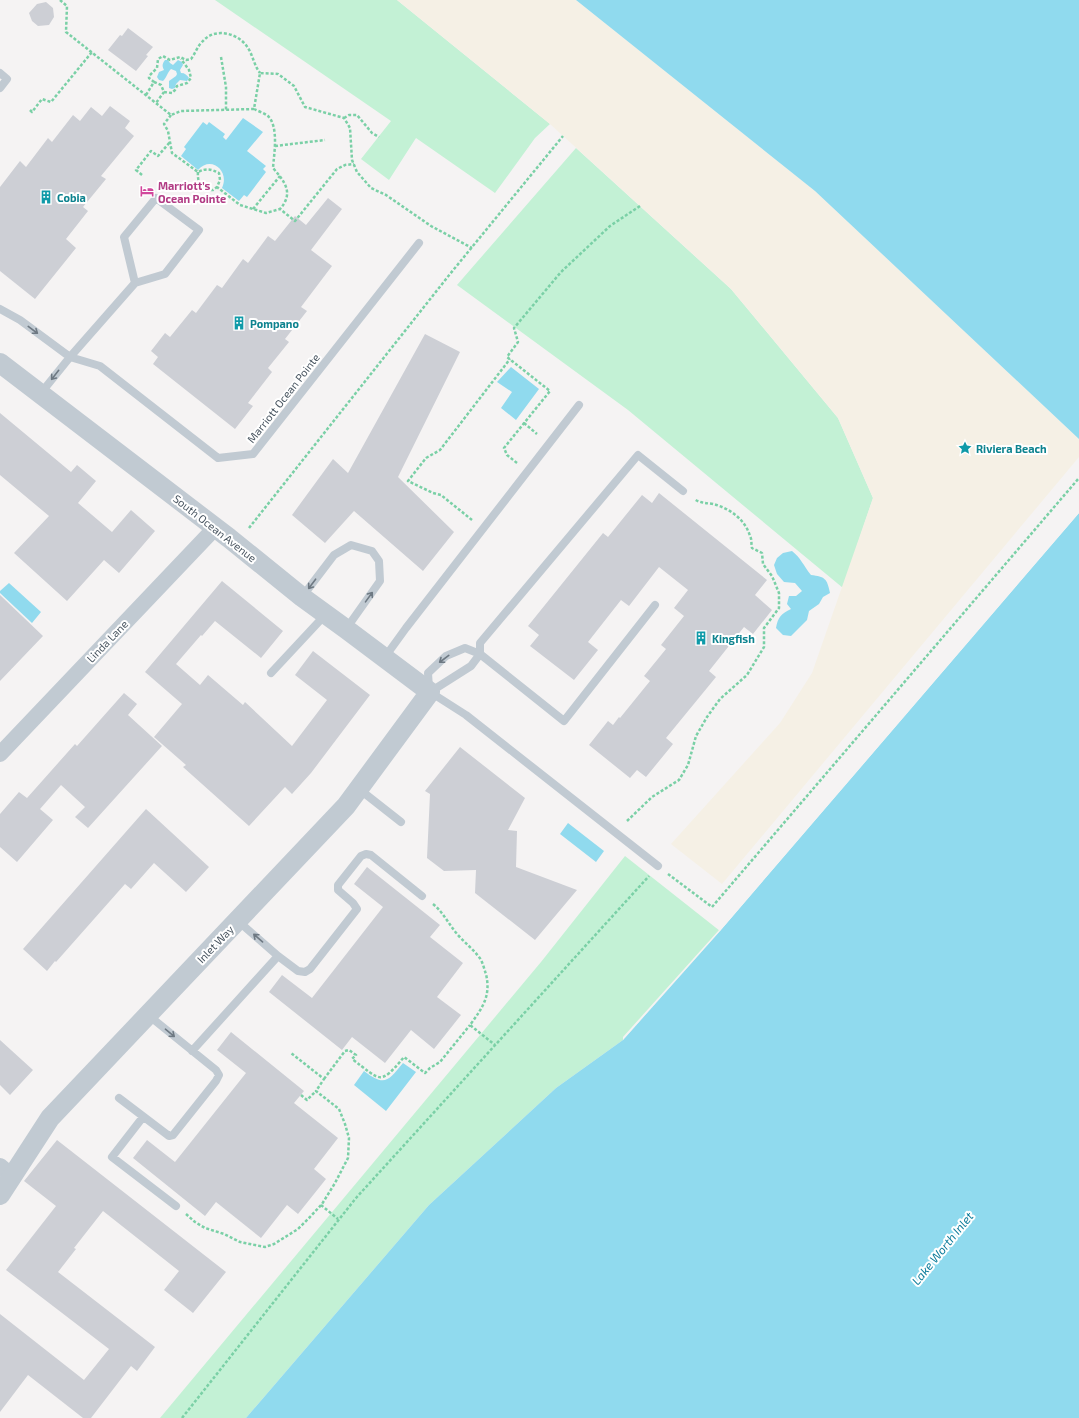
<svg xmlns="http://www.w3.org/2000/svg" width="1079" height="1418" font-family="'Exo 2',sans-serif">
	<rect width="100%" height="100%" fill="#f5f3f3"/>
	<path fill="#c3f1d5" d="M 215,0 L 397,0 L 550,124 L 535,138 L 495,193 L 416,138 L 389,180 L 361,159 L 391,121 Z
		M 576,148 L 731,289 L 838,418 L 873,498 L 843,588 L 628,410 L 457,285 Z
		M 625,856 L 720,931 L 623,1040 L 556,1088 L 429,1205 L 246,1418 L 160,1418 L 541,962 Z"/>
	<path fill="#f5f0e5" d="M 397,0 L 576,0 L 815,191 L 1079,439 L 1079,457 L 722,884 L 671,844 L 780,723 L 812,673 L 873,498 L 838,418 L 731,289 L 550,124 Z"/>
	<path fill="#90daee" d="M 576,0 L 1079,0 L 1079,439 L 815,191 Z
		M 165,60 L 168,60 L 170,63 L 173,65 L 178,60 L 182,62 L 183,65 L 180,70 L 181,73 C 185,73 187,75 189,78 L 187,81 L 180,80 L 176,84 L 175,88 L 172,89 L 169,88 L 169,81 L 176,76 L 177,74 L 176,71 L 171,69 C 167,73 167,77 163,81 L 159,80 L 157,77 L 159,72 L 164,70 C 162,66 162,64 165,60 Z
		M 243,118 L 263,132 L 247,151 L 266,166 L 263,169 L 266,172 L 247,197 L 244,195 L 239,201 L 222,188 C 230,171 211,155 198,170 L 181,156 L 186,149 L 184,147 L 203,122 L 207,125 L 209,122 L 225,134 L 223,137 L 226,140 Z
		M 511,367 L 539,389 L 516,420 L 501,408 L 512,392 L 497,382 Z
		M 1079,513 L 1079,1418 L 246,1418 L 429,1205 L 556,1088 L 623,1040 L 720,931 Z
		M 792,551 C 801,558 803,565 811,575 C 825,577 827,578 830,593 L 823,597 L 819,604 L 809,611 L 807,620 L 791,636 L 783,635 L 776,628 C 778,617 781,614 791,609 L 787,604 L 789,596 L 796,596 L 802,591 L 795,583 L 784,582 L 777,574 L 774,565 L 777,558 L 783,553 Z
		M 9,583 L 41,612 L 32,623 L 0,593 L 0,591 Z
		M 568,823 L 604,851 L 596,862 L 560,834 Z
		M 403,1063 L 416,1072 L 386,1111 L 354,1085 L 364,1071 C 385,1087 388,1081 403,1063 Z"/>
	<path fill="#f5f3f3" d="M 1077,511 L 1079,511 L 1079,513 L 720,931 L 623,1040 L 623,1037 L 719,930 Z"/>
	<path fill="#cdcfd5" d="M 46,2 L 53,8 L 54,17 L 49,25 L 38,26 L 32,21 L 29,13 L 37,4 Z
		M 128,28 L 153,47 L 146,55 L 148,56 L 136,71 L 108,50 L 120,35 L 122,36 Z
		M 110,106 L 130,121 L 125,128 L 134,136 L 101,176 L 106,179 L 83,207 L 88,211 L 66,239 L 76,248 L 35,299 L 0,271 L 0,187 L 20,161 L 26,167 L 48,138 L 52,142 L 73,115 L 80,121 L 91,107 L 102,116 Z
		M 328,198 L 342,209 L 311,250 L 332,266 L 301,307 L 307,311 L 285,339 L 289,342 L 268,368 L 272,372 L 248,403 L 253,406 L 235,429 L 153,364 L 158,357 L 151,351 L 165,333 L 170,337 L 192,310 L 196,313 L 217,285 L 222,288 L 243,259 L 248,263 L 268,236 L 275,241 L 295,216 L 306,225 Z
		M 425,334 L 460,352 L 398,477 L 454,532 L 423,571 L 354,511 L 325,543 L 292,515 L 333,459 L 348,473 Z
		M 0,413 L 71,472 L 77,465 L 96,481 L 78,503 L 112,532 L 131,510 L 155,531 L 119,573 L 104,560 L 67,601 L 14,553 L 49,516 L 0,475 Z
		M 659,493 L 767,580 L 755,595 L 772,610 L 753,634 L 744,627 L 709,671 L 716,677 L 666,738 L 673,744 L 646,777 L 637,770 L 630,778 L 589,745 L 608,721 L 613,725 L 619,717 L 620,718 L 650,681 L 644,676 L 666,649 L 661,645 L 684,616 L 674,608 L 688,590 L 659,567 L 629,606 L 621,600 L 588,642 L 598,650 L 574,680 L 530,646 L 539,635 L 528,626 L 603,533 L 608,537 L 642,495 L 652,503 Z
		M 222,581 L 283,631 L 261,658 L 215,621 L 202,636 L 201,635 L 176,664 L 200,685 L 208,675 L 243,705 L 245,702 L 292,746 L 327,700 L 295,675 L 313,651 L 370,695 L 311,773 L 292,794 L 285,787 L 249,826 L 183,767 L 186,765 L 154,737 L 182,704 L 145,672 Z
		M 0,595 L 43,636 L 0,681 Z
		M 124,693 L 137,704 L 128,715 L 162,746 L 88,828 L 75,817 L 85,807 L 61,785 L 40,809 L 53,820 L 17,862 L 0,847 L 0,814 L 19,792 L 27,798 L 75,744 L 77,746 Z
		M 460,747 L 525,798 L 508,830 L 517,831 L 516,867 L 577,890 L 535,940 L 475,893 L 476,870 L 444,871 L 427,858 L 430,794 L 425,791 Z
		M 146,809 L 209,867 L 186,892 L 154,863 L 131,889 L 125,884 L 56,962 L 55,961 L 47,971 L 23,949 Z
		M 367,867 L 440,925 L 430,937 L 463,963 L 437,997 L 461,1015 L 434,1049 L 411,1030 L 385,1063 L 352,1037 L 342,1050 L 269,992 L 282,975 L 312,998 L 383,907 L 354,884 Z
		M 231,1032 L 304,1091 L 294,1103 L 338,1138 L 314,1169 L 326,1179 L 298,1214 L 287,1205 L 261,1238 L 216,1202 L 205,1216 L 133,1158 L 147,1140 L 175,1162 L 246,1073 L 217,1050 Z
		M 0,1040 L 33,1070 L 10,1095 L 0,1085 Z
		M 57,1140 L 226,1272 L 193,1313 L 164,1290 L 179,1271 L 103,1211 L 74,1248 L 76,1249 L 58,1272 L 155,1347 L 137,1371 L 131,1366 L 91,1418 L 83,1418 L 28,1375 L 0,1412 L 0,1314 L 84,1380 L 109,1349 L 6,1270 L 56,1206 L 24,1181 Z"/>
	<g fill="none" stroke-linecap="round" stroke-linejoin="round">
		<path stroke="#7ad0a6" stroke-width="2.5" stroke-dasharray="3 2" stroke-linecap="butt" d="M 60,0 L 67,6 L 66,32 L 171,115 L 181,111 L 254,109 L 260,73 L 278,74 L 294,86 L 305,107 L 344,118 L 350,128 L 352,160 L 357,172 L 371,188 L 386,195 L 431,226 L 472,248
			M 221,57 L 226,87 L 226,111
			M 154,82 L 161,85 L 164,92 L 156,103
			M 164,92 L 172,93 L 175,90 L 177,86 L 187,83 L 191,78 L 189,70 L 181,59
			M 146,95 L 154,82 L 149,78 L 149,76 L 157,68 L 158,59 L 163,56 L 170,60 L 180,57 L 186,60 L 191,59 C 195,54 198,45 203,41 C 215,27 239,33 248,48 C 253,56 254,65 260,73
			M 254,109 C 258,111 264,113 268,116 C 279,127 274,154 273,168 C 285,182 294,193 280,209
			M 30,110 L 32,112 L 42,99 L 51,102 L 92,52
			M 171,115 L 164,124 L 168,131 L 172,153 L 198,172 C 206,168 211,169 219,173 L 220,180 L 217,187 L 240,205 L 266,213 L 280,209 L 295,221 L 337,169 L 345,165 L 354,164
			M 344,118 L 349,115 L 357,115 L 372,133 L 379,137
			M 275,146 L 325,140
			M 198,172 C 197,183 202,191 213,190 L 217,187
			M 142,175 L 136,170 L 151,151 L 158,156 L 170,142
			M 253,209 L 280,176
			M 524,423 L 537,434
			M 517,463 L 507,455 L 504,448 L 550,391 L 507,357 L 518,342 L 514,328 L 561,272 L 610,226 L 640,206
			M 472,520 L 441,495 L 433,493 L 408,481 L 426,458 L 440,450 L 510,359
			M 249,528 L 450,274 L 563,136
			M 627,821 L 652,797 L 679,780 L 688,765 L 696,736 L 707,717 L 720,699 L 747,675 L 764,647 L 764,628 L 779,608 L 779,593 L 772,576 L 763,564 L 762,553 L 752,548 C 751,544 752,539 750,536 C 745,519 729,508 713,504 C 706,503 700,503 694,499
			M 668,874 L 712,907 L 1079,478
			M 433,904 C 444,913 449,925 458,935 C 465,943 473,949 479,957 C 483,962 484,969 486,974 C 491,996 483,1007 470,1025 L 495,1045
			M 324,1079 L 345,1051 L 349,1050 L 356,1055 L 352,1059 C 381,1080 379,1087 404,1057 L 425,1073 L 430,1068 L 440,1062 L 470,1025
			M 301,1095 L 307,1100 L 316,1091
			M 321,1205 L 338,1219
			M 186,1214 L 195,1222 L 205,1228 L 224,1234 L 240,1242 L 265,1247 L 274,1244 L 298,1229 L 310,1217 L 322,1204 L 335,1183 L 348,1158 L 349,1138 L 345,1124 L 339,1109 L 316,1091 L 324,1079 L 291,1053
			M 182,1418 L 356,1198 L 649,876"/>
		<path stroke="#c1cad2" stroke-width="8" d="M 0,73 L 7,79 L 0,88
			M 0,309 L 20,320 L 70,357 L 100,366 L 218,458 L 253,454 L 419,243
			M 41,393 L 70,357 L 135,283 L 165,274 L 199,230 L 156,198 L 124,237 L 135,283
			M 302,597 L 334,555 L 351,545 L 372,551 L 379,561 L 380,581 L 346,629
			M 385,657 L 406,628 L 579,405
			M 271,673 L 326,614
			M 429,688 L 428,673 L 446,656 L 465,648 L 480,654 L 564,721 L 655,605
			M 430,692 L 471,666 L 480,654 L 480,643 L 638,455 L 683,491
			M 430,692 L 466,715 L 658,866
			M 359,789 L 401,822
			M 238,921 L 278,956
			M 192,1051 L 278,956 L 298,971 L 305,972 L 310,969 L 357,909 L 353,903 L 338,890 L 338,885 L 361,856 L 366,854 L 371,855 L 422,896
			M 119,1098 L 169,1136 L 173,1135 L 216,1081 L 219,1075 L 216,1070 L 148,1015
			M 143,1117 L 112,1157 L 176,1206"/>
		<path stroke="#c1cad2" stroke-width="16" d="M 0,754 L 215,528
			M 0,1166 L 12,1176"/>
		<path stroke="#c1cad2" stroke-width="20" d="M 0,363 L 229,538 L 302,597 L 346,629 L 430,692 L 346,806 L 50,1118 L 0,1195"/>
	</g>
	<defs><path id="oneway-shaft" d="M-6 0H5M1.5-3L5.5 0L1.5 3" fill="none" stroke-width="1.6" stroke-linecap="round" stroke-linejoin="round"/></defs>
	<g stroke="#6e7983">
		<use href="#oneway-shaft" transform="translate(33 330) rotate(37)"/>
		<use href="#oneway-shaft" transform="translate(55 375) rotate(128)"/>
		<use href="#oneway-shaft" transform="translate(312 584) rotate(127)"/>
		<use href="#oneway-shaft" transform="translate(369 597) rotate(-54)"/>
		<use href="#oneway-shaft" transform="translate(444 659) rotate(143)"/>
		<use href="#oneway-shaft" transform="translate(258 938) rotate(-139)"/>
		<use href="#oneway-shaft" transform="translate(170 1033) rotate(40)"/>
	</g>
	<defs>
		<g id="hotel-bare" transform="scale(1.08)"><path d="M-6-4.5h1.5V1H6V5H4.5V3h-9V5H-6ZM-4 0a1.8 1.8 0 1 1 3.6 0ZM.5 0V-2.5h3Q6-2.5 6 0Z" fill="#d1479c" stroke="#fff" stroke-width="2.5" paint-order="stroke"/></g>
		<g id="building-bare" transform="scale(1.08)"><path d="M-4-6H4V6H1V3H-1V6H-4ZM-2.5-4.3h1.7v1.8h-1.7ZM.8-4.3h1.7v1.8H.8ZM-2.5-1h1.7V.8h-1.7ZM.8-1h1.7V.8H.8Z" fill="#0f9aa8" stroke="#fff" stroke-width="2.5" paint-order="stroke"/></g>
		<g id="sight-bare" transform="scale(1.08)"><path d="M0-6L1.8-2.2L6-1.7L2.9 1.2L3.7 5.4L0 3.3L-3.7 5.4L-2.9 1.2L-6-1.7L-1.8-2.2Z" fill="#0f9aa8" stroke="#fff" stroke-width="2.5" paint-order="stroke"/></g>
	</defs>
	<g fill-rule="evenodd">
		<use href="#hotel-bare" x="147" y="191"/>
		<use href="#building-bare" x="46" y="197"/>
		<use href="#building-bare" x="239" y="323"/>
		<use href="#sight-bare" x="965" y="448"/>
		<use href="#building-bare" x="701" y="638"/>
	</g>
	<g text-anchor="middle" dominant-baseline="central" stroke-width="4" stroke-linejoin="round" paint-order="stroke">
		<g font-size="11" font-weight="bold" fill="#b23c85" stroke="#fff" text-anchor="start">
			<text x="158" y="185">Marriott’s<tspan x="158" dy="13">Ocean Pointe</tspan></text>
		</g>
		<g font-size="11" font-weight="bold" fill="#0d838f" stroke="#fff" text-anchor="start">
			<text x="57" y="197">Cobia</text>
			<text x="250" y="323">Pompano</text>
			<text x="976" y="448">Riviera Beach</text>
			<text x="712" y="638">Kingfish</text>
		</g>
		<g font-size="11" fill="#4a5661" stroke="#fff">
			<text transform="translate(283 398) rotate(-52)">Marriott Ocean Pointe</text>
			<text transform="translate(215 528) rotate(38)">South Ocean Avenue</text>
			<text transform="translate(107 641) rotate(-46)">Linda Lane</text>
			<text transform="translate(215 944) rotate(-46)">Inlet Way</text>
		</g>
		<g font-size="12" font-style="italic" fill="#0c7c9b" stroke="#fff">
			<text transform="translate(942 1248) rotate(-51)">Lake Worth Inlet</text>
		</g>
	</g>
</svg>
